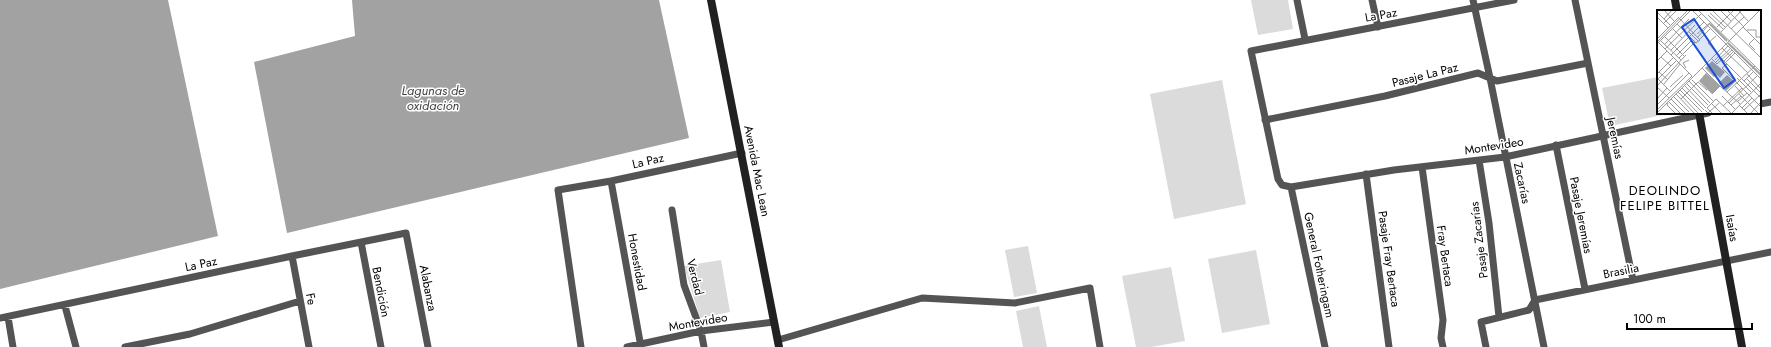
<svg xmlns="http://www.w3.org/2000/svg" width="1771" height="347" font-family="Jost,sans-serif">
	<rect width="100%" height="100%" fill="#fff"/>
	<path fill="#dbdbdb" d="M 1251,0 L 1288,0 L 1293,29 L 1258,35 Z
		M 1658,77 L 1658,113 L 1672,113 L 1610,126 L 1602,88 Z
		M 1222,80 L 1246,204 L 1174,219 L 1150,94 Z
		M 1028,246 L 1037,293 L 1014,297 L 1005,250 Z
		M 1256,250 L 1270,324 L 1222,333 L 1208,259 Z
		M 721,260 L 730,312 L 700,318 L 684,266 Z
		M 1171,267 L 1185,341 L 1151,347 L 1136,347 L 1122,276 Z
		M 1039,306 L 1047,347 L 1023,347 L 1016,311 Z"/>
	<path fill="#a2a2a2" d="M 0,0 L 168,0 L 218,236 L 0,289 Z
		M 352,0 L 659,0 L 689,138 L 287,233 L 254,62 L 355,36 Z"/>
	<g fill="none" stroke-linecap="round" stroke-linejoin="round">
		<path stroke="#545454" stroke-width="7" d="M 1297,0 L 1305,39
			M 1372,0 L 1378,27
			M 1473,0 L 1490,78 L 1544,347
			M 1514,0 L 1251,51 L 1278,179 L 1282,185 L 1291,187 L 1394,170 L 1505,157 L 1708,113
			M 1575,0 L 1633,280
			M 1760,104 L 1771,102
			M 1265,120 L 1385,96 L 1478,73 L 1497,81 L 1588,63
			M 1556,145 L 1585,289
			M 1479,160 L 1489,223 L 1499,317
			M 1422,167 L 1443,320 L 1441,338 L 1443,347
			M 1366,174 L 1389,347
			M 611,181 L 641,347
			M 1291,187 L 1325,347
			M 672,210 L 684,285 L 701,331 L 704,347
			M 361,242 L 381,347
			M 292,256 L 309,347
			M 65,306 L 76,347
			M 8,317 L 13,347
			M 0,318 L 292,256 L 406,233 L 428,347
			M 778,340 L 922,298 L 1015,303 L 1090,288 L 1100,347
			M 125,347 L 190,334 L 300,301
			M 581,347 L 558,190 L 611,181 L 742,153
			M 627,347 L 701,331 L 774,322
			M 1486,347 L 1481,322 L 1529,310 L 1535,300 L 1771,252"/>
		<path stroke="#212121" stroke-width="8" d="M 711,0 L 779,347
			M 1675,0 L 1677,11
			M 1699,113 L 1742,347"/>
	</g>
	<g text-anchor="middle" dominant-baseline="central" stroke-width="3" stroke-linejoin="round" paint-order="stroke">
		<g font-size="12" fill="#000" stroke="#fff">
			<text transform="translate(1381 15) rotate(-10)">La Paz</text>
			<text transform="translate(1425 75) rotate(-14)">Pasaje La Paz</text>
			<text transform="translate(1615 138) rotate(78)">Jeremías</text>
			<text transform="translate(1494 146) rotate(-9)">Montevideo</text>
			<text transform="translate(648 161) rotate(-13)">La Paz</text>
			<text transform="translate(757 171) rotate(79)">Avenida Mac Lean</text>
			<text transform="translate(1522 183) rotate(78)">Zacarías</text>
			<text transform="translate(1581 215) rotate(79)">Pasaje Jeremías</text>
			<text transform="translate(1732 228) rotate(80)">Isaías</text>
			<text transform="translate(1479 240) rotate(-97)">Pasaje Zacarías</text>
			<text transform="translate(1445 256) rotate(82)">Fray Bertaca</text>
			<text transform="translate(1389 259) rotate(82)">Pasaje Fray Bertaca</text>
			<text transform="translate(637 262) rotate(80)">Honestidad</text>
			<text transform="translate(201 264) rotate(-12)">La Paz</text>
			<text transform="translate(1319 265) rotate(78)">General Fotheringam</text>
			<text transform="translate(1621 271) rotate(-11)">Brasilia</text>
			<text transform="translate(695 277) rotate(76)">Verdad</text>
			<text transform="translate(428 288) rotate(79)">Alabanza</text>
			<text transform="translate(381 292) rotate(79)">Bendición</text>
			<text transform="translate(311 299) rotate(79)">Fe</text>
			<text transform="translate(698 322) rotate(-10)">Montevideo</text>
		</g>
		<g font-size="13" font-style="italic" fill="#434343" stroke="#fff">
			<text x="433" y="90">Lagunas de<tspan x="433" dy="15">oxidación</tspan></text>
		</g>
		<g font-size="13" letter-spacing="1" fill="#000" stroke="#fff">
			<text x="1665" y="190">DEOLINDO<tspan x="1665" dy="15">FELIPE BITTEL</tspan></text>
		</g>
	</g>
	<g transform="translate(1657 10)">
		<rect width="104" height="104" fill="#fff"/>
		<path d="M 55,51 L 68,62 L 63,68 L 60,65 L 57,67 L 48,58 ZM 49,63 L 63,76 L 55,84 L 42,71 ZM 70,65 L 78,72 L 69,81 L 62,73 Z" fill="#a2a2a2"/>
		<path fill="none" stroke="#a2a2a2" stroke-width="2" d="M 53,14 L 70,31M 71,33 L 104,65"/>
		<path fill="none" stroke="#999" stroke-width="1" d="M 2,0 L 0,2 L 13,15M 7,0 L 17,11M 35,0 L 69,34M 41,0 L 104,62M 55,0 L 104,48M 63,0 L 74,11M 70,0 L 86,16M 81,0 L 91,11M 53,3 L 68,17M 51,5 L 66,19M 0,7 L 11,18M 7,9 L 15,0M 7,13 L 20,0M 20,14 L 39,33 L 43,30 L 22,8M 60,17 L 77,0M 86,17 L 104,35M 16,19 L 25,28M 74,19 L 87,7M 90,20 L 99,20 L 99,27 L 104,27M 32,22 L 41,31M 64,22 L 85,0M 40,24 L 54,12M 59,26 L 51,33 L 60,43M 8,27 L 27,46M 41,27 L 53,13M 98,28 L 92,34 L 98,40M 0,29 L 22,7M 43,29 L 54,18M 4,31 L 24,50M 0,32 L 31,0M 2,33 L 35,66M 0,34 L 34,0M 8,34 L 32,9M 69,34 L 104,69M 65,38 L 91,63M 8,39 L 44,4M 14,40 L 38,15M 60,44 L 85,69M 14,45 L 47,12M 19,46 L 35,30M 4,47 L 14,56M 22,48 L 38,32M 55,49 L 60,54 L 75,40M 58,50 L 71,36M 0,51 L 10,41M 67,51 L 77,41M 59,52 L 74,38M 68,53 L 78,43M 70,54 L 65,58 L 104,97M 29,58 L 26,53 L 32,50M 45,58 L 63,76M 2,62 L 11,70M 0,64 L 16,48M 90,64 L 104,79M 0,68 L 14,82M 80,68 L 94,82M 85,69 L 104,88M 90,69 L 104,83M 0,70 L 19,51M 35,70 L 56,91M 32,71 L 53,93M 87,71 L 97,61M 7,74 L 23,54M 30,74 L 51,95M 0,76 L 29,45M 28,76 L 49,98M 78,76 L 87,86M 0,77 L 12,88M 13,77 L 26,65M 25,78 L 47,100M 23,80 L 45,102M 21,82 L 42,104M 70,82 L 98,56M 19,84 L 38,104M 55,84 L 63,76 L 83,94M 82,84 L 102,104M 65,86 L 78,99M 17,87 L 32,102M 0,89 L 10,78M 14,89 L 29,104M 24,89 L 41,72 L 50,80M 12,92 L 24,104M 80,92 L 90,83M 11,93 L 10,95 L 19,104M 54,93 L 65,104M 72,93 L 101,65M 0,95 L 32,63M 74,95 L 84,86M 82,95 L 91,104M 66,96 L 85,78M 85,98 L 95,88M 0,100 L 35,66M 48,100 L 51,103 L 62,93M 87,100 L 104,84M 0,103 L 103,0M 56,104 L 50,98 L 59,89 L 74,103M 74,104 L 104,73M 93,104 L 104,92"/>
		<path fill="#1d4ed8" fill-opacity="0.15" stroke="#1d4ed8" stroke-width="2" d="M 37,9 L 78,70 L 67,78 L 25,17 Z"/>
		<rect width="104" height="104" fill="none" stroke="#000" stroke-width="2"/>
	</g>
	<path d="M1627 323v6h125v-6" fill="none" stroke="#000000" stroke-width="2"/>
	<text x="1633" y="323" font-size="12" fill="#000000" stroke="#ffffff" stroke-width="3" paint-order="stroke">100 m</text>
</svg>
